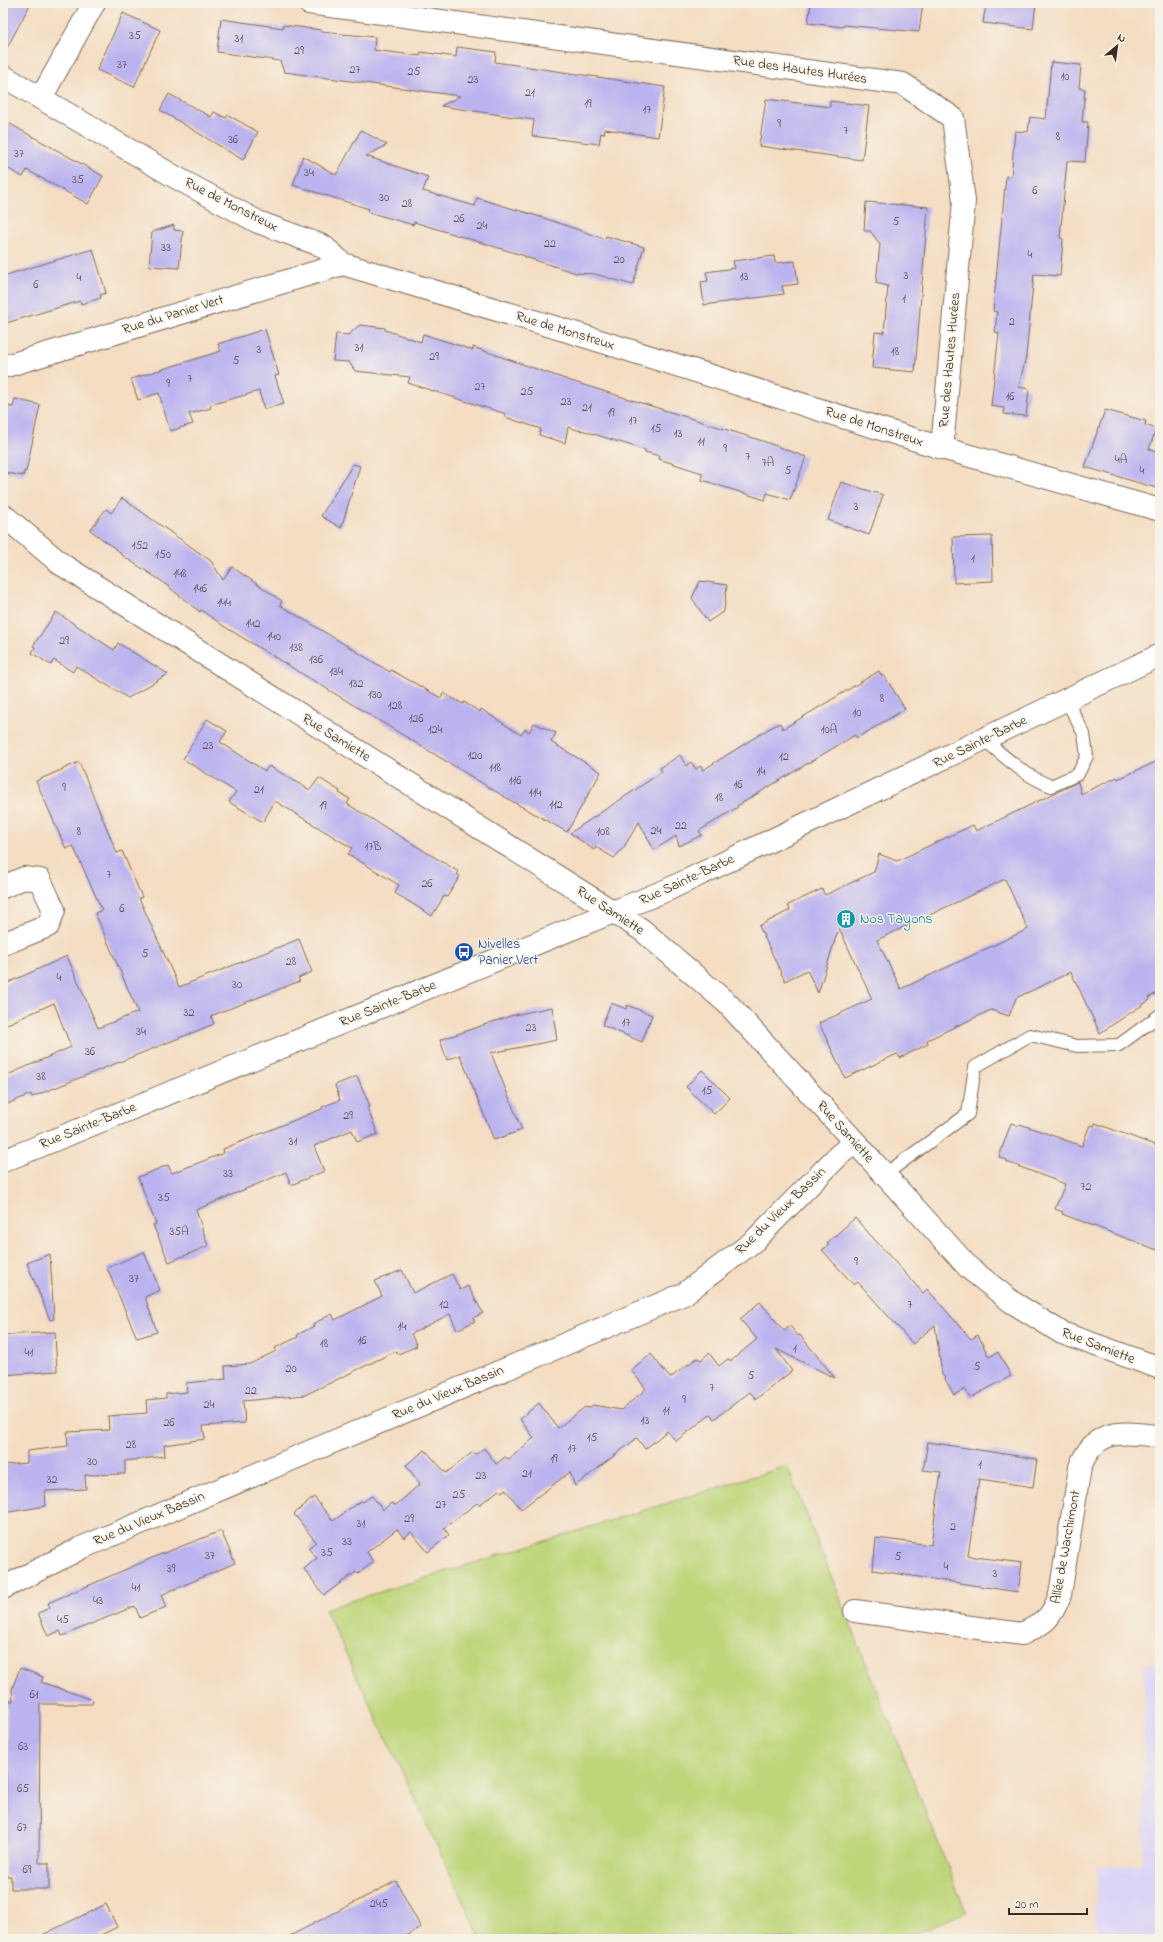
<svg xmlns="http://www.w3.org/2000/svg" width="1163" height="1942" font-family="'Indie Flower',sans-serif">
	<rect width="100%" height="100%" fill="#f7f3e8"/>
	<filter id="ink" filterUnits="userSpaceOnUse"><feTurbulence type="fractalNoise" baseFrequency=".025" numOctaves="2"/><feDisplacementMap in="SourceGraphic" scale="8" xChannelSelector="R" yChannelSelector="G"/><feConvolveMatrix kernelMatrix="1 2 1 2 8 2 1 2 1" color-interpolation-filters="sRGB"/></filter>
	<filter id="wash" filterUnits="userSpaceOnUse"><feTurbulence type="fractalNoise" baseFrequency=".012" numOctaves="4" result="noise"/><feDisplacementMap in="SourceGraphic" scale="16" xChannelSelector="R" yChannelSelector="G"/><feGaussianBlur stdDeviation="0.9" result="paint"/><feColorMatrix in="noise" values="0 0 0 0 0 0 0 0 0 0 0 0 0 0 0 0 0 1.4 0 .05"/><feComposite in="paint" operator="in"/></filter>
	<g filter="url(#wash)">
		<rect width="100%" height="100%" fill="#f4ddc2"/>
		<path fill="#dcd6f6" d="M 1144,1664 L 1160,1665 L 1160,1939 L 1102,1939 L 1095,1919 L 1098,1866 L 1143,1864 Z"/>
		<path fill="#bed579" stroke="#7c804c" d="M 787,1466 L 966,1912 L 901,1939 L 481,1939 L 325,1609 Z"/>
		<g id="blocks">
			<path fill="#bbb3ef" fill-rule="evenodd" d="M 3,3 L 31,3 L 3,55 Z
				M 811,3 L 923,3 L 919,32 L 844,25 L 843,27 L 808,23 Z
				M 986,3 L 1036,3 L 1033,29 L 983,23 Z
				M 123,13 L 160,30 L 134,87 L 97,70 Z
				M 221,19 L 283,28 L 283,25 L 321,30 L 321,32 L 375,37 L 374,50 L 420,56 L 421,52 L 456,57 L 457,47 L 496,52 L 495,62 L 665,87 L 658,137 L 605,129 L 604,134 L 601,133 L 599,144 L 532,136 L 534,120 L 441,106 L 460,96 L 284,72 L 280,61 L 217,52 Z
				M 1051,62 L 1081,65 L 1079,88 L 1085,89 L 1082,122 L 1088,122 L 1085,162 L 1067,161 L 1060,238 L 1063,239 L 1060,276 L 1034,274 L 1026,356 L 1019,387 L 1029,389 L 1026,416 L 1004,414 L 1004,408 L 991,406 L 999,333 L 995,332 L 997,312 L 993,311 L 1006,176 L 1011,177 L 1015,131 L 1028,132 L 1030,117 L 1046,119 Z
				M 169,94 L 211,117 L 214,112 L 226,118 L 228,115 L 258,132 L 243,160 L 160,110 Z
				M 766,99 L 830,107 L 830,101 L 869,106 L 862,160 L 759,146 Z
				M 3,120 L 103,176 L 88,204 L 27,170 L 23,177 L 3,166 Z
				M 361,130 L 387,145 L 366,156 L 428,177 L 423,191 L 475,206 L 477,198 L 544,218 L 605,239 L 606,236 L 644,247 L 633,285 L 595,274 L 576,273 L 525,257 L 525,256 L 414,222 L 413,225 L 368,212 L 369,209 L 293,185 L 303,156 L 336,175 Z
				M 866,202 L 928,207 L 915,372 L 872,368 L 875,332 L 884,333 L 888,286 L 876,283 L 880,244 L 870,231 L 864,231 Z
				M 174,225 L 174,230 L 183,231 L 179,268 L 149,266 L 152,232 Z
				M 93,249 L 106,293 L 100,295 L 101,298 L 81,304 L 80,301 L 3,324 L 3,276 Z
				M 774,256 L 775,263 L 795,261 L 798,284 L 782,286 L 784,294 L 704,305 L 701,282 L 708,281 L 706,272 L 735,268 L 733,261 Z
				M 360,325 L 385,328 L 385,330 L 421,342 L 423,334 L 473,350 L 473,347 L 568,380 L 763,441 L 806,457 L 790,500 L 767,493 L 765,500 L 702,480 L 702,473 L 659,459 L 660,456 L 645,452 L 645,450 L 581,430 L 581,431 L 568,427 L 565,443 L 539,435 L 541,429 L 505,417 L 506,414 L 408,383 L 410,377 L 355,371 L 349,362 L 333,361 L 336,334 L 348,335 Z
				M 265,329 L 279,375 L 275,376 L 284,404 L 264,409 L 259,391 L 210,405 L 211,408 L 189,414 L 193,424 L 170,431 L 159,393 L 138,400 L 131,379 L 221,351 L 218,344 Z
				M 15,399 L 40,405 L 26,472 L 24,471 L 23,476 L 3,472 L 3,405 L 13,407 Z
				M 1105,410 L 1146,421 L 1145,425 L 1156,429 L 1149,449 L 1160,452 L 1160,489 L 1085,467 Z
				M 353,464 L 360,466 L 341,528 L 321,516 Z
				M 841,482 L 883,495 L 869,535 L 828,520 Z
				M 122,498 L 211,561 L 223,580 L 232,567 L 282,601 L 280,605 L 390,672 L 391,670 L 441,698 L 443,693 L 463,704 L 464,702 L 480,712 L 481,709 L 521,735 L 525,729 L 529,732 L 534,723 L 556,733 L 551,742 L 601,772 L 567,832 L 510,800 L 225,627 L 201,610 L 200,612 L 160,580 L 120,554 L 120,552 L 90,530 L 106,509 L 111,513 Z
				M 992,536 L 993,581 L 954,583 L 953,537 Z
				M 700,581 L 727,585 L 724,611 L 708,622 L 692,598 Z
				M 56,612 L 114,650 L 118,643 L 168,674 L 128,698 L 76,666 L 73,672 L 54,660 L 51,665 L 32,653 L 35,647 L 33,646 Z
				M 879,671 L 882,676 L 884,675 L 905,709 L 857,738 L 855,735 L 737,806 L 738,807 L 699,831 L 702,835 L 679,846 L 676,836 L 654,850 L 639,822 L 624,847 L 614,858 L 596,847 L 594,850 L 570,833 L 662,772 L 660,768 L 680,755 L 686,766 L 691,762 L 696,769 L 701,766 L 703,770 L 770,728 L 780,723 L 783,729 Z
				M 207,719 L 227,731 L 220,742 L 265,771 L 269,766 L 310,790 L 319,778 L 340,791 L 339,793 L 350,799 L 347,804 L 459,872 L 457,874 L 460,876 L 447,897 L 444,896 L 432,916 L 395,893 L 399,885 L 348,854 L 352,848 L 275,801 L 263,822 L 229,802 L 236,792 L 183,759 Z
				M 1160,760 L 1160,992 L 1149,997 L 1150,1000 L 1100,1033 L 1071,972 L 1016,998 L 1009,1016 L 991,1010 L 927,1040 L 928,1044 L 900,1058 L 897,1054 L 845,1078 L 819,1023 L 872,999 L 839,928 L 818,993 L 807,970 L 785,981 L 759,926 L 790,910 L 788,905 L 822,889 L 825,895 L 874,872 L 879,854 L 897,861 L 973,825 L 976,831 L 1078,782 L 1081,794 L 1117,777 L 1118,779 ZM 1005,879 L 1028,929 L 901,989 L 877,940 Z
				M 79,762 L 117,853 L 122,851 L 142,897 L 139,898 L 179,987 L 299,939 L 312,972 L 298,978 L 300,981 L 211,1016 L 214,1024 L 32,1097 L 31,1094 L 3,1106 L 3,1077 L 71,1047 L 54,1003 L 3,1026 L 3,985 L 67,956 L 98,1028 L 138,1012 L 95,913 L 102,910 L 73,846 L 66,849 L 36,781 Z
				M 611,1003 L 626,1009 L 627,1005 L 652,1015 L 642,1042 L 602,1025 Z
				M 552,1007 L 557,1040 L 491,1053 L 522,1130 L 494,1140 L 460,1055 L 447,1060 L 440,1040 L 510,1016 Z
				M 702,1070 L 730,1098 L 714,1114 L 686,1087 Z
				M 357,1076 L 370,1106 L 367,1108 L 378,1134 L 357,1142 L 352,1130 L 314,1146 L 324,1171 L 291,1185 L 286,1172 L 196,1210 L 208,1246 L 169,1262 L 153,1225 L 156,1224 L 138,1177 L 168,1165 L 172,1173 L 224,1153 L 223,1149 L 322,1109 L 322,1107 L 340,1100 L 335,1085 Z
				M 1011,1123 L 1019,1126 L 1020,1124 L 1082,1146 L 1090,1125 L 1094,1126 L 1095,1123 L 1160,1147 L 1160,1251 L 1062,1214 L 1063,1212 L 1055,1209 L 1065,1184 L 1007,1162 L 1007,1160 L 999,1157 Z
				M 855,1218 L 923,1293 L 927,1289 L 971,1339 L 978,1335 L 989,1357 L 998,1352 L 1011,1376 L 970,1398 L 965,1389 L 954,1395 L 942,1374 L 935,1325 L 913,1344 L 858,1282 L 854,1285 L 822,1250 L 829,1245 L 827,1243 Z
				M 144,1252 L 160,1290 L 145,1297 L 157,1332 L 137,1338 L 107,1268 Z
				M 50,1254 L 54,1319 L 50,1320 L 27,1263 Z
				M 402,1270 L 413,1293 L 452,1274 L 460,1290 L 468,1286 L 483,1313 L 473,1318 L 475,1321 L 457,1330 L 450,1314 L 411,1334 L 417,1346 L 398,1354 L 396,1351 L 305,1395 L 243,1401 L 245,1423 L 203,1426 L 205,1439 L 164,1445 L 165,1456 L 125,1461 L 125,1474 L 85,1475 L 86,1489 L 45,1491 L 46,1506 L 3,1513 L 3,1465 L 27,1463 L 27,1451 L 68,1446 L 67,1432 L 109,1430 L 108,1416 L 147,1413 L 146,1400 L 166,1398 L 166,1394 L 187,1392 L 186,1383 L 226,1379 L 225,1366 L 250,1364 L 276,1351 L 275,1348 L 298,1337 L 297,1335 L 314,1326 L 313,1324 L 332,1314 L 335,1320 L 382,1296 L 375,1281 Z
				M 760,1302 L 784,1331 L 790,1326 L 798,1336 L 800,1335 L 835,1378 L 776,1349 L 792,1371 L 756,1399 L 750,1392 L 714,1419 L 710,1415 L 676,1441 L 667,1431 L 645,1449 L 637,1438 L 575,1486 L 570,1472 L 521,1509 L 505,1489 L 502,1492 L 499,1490 L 479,1505 L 477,1503 L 444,1528 L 449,1535 L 428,1552 L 411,1532 L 404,1538 L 397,1529 L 367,1552 L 373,1562 L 358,1574 L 356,1572 L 324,1595 L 304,1569 L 317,1558 L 308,1548 L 316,1542 L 294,1514 L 314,1497 L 333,1521 L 360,1501 L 363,1502 L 372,1496 L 383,1510 L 391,1503 L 396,1505 L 420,1484 L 406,1465 L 425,1450 L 446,1473 L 473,1452 L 476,1454 L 484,1448 L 496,1464 L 505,1457 L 509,1459 L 534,1438 L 520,1419 L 539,1403 L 558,1428 L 585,1407 L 589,1408 L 593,1405 L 621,1410 L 646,1389 L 631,1370 L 651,1354 L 670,1378 L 697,1358 L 701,1360 L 709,1353 L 719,1366 L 728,1359 L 731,1361 L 757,1339 L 740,1319 Z
				M 55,1332 L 57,1371 L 3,1375 L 3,1335 Z
				M 928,1442 L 1037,1459 L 1033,1487 L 979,1479 L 968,1556 L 1022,1563 L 1018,1592 L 873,1570 L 876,1538 L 931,1545 L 941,1472 L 923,1470 Z
				M 221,1531 L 235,1563 L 161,1595 L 166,1607 L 140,1618 L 135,1606 L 62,1636 L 60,1631 L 48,1636 L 38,1613 L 50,1608 L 48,1603 L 159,1555 Z
				M 20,1668 L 43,1677 L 41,1682 L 93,1700 L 92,1704 L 40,1704 L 39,1863 L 49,1863 L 49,1889 L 11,1889 L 11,1876 L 5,1876 L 7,1701 L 13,1701 L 12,1689 Z
				M 396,1881 L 421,1928 L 400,1939 L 284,1939 Z
				M 106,1904 L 117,1927 L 93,1939 L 34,1939 Z"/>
		</g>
	</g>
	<g filter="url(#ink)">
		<use href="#blocks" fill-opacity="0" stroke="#7c6957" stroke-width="1"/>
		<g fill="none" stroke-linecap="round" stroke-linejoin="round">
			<g stroke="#7c6957" stroke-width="14">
				<path id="service" d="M 985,740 C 1006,758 1025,776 1051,786 L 1078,774 L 1087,756 L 1084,734 L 1066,699
					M 884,1175 L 968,1114 L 975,1067 L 1030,1035 L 1077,1046 L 1119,1045 L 1160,1015"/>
			</g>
			<g stroke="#7c6957" stroke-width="24">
				<path id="minor" d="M 309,3 L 903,84 L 953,118 L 964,201 L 942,448
					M 3,76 L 175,177 L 258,222 L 323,246 L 343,264 L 574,333 L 942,448 L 1160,510
					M 41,98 L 94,3
					M 3,367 L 343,264
					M 3,515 L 61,564 L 642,930 L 728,1004 L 855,1142 L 969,1268 L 1012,1302 L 1062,1333 L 1160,1368
					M 3,887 L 24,878 L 40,880 L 54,910 L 48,926 L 3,944
					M 3,1161 L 667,890 L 1160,655
					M 3,1588 L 81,1548 L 684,1294 L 754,1241 L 839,1155 L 855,1142
					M 855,1611 L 1022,1634 C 1045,1623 1051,1619 1060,1595 L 1080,1467 C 1096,1426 1123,1433 1160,1436"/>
			</g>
			<use href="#service" stroke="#fff" stroke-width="12"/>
			<use href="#minor" stroke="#fff" stroke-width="22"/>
		</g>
	</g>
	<defs>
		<g id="building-disc" transform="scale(1)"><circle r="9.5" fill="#0f9aa8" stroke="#f7f3e8"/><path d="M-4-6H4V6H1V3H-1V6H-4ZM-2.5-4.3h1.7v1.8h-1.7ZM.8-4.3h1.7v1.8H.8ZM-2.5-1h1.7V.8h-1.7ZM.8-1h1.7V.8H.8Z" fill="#fff"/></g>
		<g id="bus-disc" transform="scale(1)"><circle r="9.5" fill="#1a4fb4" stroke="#f7f3e8"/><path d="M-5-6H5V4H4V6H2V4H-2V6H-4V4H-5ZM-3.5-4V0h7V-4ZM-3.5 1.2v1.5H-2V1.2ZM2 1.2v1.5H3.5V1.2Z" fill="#fff"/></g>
	</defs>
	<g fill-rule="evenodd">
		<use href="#building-disc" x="846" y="919"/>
		<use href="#bus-disc" x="464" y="952"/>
	</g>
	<g text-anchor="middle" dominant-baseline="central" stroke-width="3" stroke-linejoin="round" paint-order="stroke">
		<g font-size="12" fill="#5b4c52">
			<text x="135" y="36">35</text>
			<text x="239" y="39">31</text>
			<text x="299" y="51">29</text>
			<text x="122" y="65">37</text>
			<text x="355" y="70">27</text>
			<text x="414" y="72">25</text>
			<text x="1065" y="77">10</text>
			<text x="473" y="80">23</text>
			<text x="530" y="93">21</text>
			<text x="588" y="104">19</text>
			<text x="647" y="110">17</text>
			<text x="779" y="124">9</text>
			<text x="846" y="131">7</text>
			<text x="1058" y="137">8</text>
			<text x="233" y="140">36</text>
			<text x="19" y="154">37</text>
			<text x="309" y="173">34</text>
			<text x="78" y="180">35</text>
			<text x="1035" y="191">6</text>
			<text x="384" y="198">30</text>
			<text x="407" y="204">28</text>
			<text x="459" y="219">26</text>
			<text x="896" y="222">5</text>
			<text x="482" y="226">24</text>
			<text x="550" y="244">22</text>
			<text x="166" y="248">33</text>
			<text x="1030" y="255">4</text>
			<text x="619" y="260">20</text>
			<text x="906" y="276">3</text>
			<text x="744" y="277">13</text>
			<text x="79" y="278">4</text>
			<text x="36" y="285">6</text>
			<text x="904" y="299">1</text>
			<text x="1012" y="322">2</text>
			<text x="359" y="348">31</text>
			<text x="259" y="350">3</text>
			<text x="895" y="352">18</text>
			<text x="434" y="357">29</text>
			<text x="236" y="361">5</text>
			<text x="190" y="379">7</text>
			<text x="168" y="384">9</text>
			<text x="480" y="387">27</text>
			<text x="527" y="392">25</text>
			<text x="1010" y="397">16</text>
			<text x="566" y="402">23</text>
			<text x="587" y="408">21</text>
			<text x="611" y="413">19</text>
			<text x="633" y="421">17</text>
			<text x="656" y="429">15</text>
			<text x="678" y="434">13</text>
			<text x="701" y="442">11</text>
			<text x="725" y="449">9</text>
			<text x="748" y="457">7</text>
			<text x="1121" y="460">4A</text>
			<text x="768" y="463">7A</text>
			<text x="788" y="471">5</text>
			<text x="1142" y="471">4</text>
			<text x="856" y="507">3</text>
			<text x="140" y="546">152</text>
			<text x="163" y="555">150</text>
			<text x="973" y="559">1</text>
			<text x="180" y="574">148</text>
			<text x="200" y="589">146</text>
			<text x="224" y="603">144</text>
			<text x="253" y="624">142</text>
			<text x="274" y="637">140</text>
			<text x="64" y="641">29</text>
			<text x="296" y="648">138</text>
			<text x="316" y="660">136</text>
			<text x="336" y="672">134</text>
			<text x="356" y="684">132</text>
			<text x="375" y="695">130</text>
			<text x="882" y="699">8</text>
			<text x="395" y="706">128</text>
			<text x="857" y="713">10</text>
			<text x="416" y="719">126</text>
			<text x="435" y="730">124</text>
			<text x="829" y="730">10A</text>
			<text x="208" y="746">23</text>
			<text x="475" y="756">120</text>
			<text x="784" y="757">12</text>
			<text x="495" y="768">118</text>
			<text x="761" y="772">14</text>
			<text x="515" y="781">116</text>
			<text x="738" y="785">16</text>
			<text x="64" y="788">9</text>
			<text x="259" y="790">21</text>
			<text x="535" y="793">114</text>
			<text x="719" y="798">18</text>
			<text x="556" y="805">112</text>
			<text x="323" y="806">19</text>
			<text x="681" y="826">22</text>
			<text x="656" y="831">24</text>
			<text x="79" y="832">8</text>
			<text x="603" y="832">108</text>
			<text x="373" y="847">17B</text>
			<text x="109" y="875">7</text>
			<text x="427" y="884">26</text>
			<text x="122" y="909">6</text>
			<text x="145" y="954">5</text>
			<text x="291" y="962">28</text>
			<text x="59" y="978">4</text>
			<text x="237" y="985">30</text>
			<text x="189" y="1013">32</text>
			<text x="626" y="1023">17</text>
			<text x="531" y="1028">23</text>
			<text x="141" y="1032">34</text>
			<text x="90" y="1052">36</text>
			<text x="41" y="1077">38</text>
			<text x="707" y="1091">15</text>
			<text x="348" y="1116">29</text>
			<text x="293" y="1142">31</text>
			<text x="228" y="1174">33</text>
			<text x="1086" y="1187">72</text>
			<text x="164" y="1198">35</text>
			<text x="179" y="1232">35A</text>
			<text x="856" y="1262">9</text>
			<text x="134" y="1279">37</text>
			<text x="444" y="1305">12</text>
			<text x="910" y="1305">7</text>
			<text x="402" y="1327">14</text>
			<text x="362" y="1341">16</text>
			<text x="324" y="1344">18</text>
			<text x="795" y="1349">1</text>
			<text x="29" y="1353">41</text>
			<text x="977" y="1367">5</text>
			<text x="291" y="1369">20</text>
			<text x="751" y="1376">5</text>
			<text x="712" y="1388">7</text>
			<text x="251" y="1391">22</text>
			<text x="684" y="1400">9</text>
			<text x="209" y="1405">24</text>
			<text x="666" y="1411">11</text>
			<text x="645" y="1421">13</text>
			<text x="169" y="1423">26</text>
			<text x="592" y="1438">15</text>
			<text x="131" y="1445">28</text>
			<text x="572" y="1449">17</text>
			<text x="554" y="1459">19</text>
			<text x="92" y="1462">30</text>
			<text x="980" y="1465">1</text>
			<text x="527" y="1474">21</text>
			<text x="481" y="1476">23</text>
			<text x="52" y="1480">32</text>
			<text x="459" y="1495">25</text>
			<text x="441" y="1505">27</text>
			<text x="409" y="1519">29</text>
			<text x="361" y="1524">31</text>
			<text x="953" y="1527">2</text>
			<text x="347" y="1542">33</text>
			<text x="327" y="1553">35</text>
			<text x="210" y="1556">37</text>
			<text x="898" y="1557">5</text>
			<text x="946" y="1567">4</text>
			<text x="171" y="1569">39</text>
			<text x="995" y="1574">3</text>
			<text x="136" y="1588">41</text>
			<text x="98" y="1601">43</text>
			<text x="63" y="1620">45</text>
			<text x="34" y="1695">61</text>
			<text x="23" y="1747">63</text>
			<text x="23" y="1789">65</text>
			<text x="22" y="1828">67</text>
			<text x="27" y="1870">69</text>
			<text x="379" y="1904">245</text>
		</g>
		<g font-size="14" fill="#3b2a1e" stroke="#f7f3e8">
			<text transform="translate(800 70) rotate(8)">Rue des Hautes Hurées</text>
			<text transform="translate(231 205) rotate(27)">Rue de Monstreux</text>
			<text transform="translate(173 315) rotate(-17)">Rue du Panier Vert</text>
			<text transform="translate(565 331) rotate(17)">Rue de Monstreux</text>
			<text transform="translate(950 360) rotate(-85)">Rue des Hautes Hurées</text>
			<text transform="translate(874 427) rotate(18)">Rue de Monstreux</text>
			<text transform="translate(336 738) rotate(32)">Rue Samiette</text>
			<text transform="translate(980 742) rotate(-26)">Rue Sainte-Barbe</text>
			<text transform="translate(687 880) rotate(-25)">Rue Sainte-Barbe</text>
			<text transform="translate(610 911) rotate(33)">Rue Samiette</text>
			<text transform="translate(388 1004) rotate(-22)">Rue Sainte-Barbe</text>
			<text transform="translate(88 1126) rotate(-22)">Rue Sainte-Barbe</text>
			<text transform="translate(845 1132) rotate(48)">Rue Samiette</text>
			<text transform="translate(781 1211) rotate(-44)">Rue du Vieux Bassin</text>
			<text transform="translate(1098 1346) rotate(21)">Rue Samiette</text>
			<text transform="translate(448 1393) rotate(-23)">Rue du Vieux Bassin</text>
			<text transform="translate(149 1519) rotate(-23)">Rue du Vieux Bassin</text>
			<text transform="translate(1066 1547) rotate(-80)">Allée de Warchimont</text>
		</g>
		<g font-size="14" fill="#0d838f" stroke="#f7f3e8" text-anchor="start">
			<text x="860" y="919">Nos Tayons</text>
		</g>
		<g font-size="14" fill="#164399" stroke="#f7f3e8" text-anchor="start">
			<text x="478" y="944">Nivelles<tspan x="478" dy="16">Panier Vert</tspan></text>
		</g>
	</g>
	<rect width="1163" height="1942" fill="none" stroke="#f7f3e8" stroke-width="16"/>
	<g transform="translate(1117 46) rotate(29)" stroke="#f7f3e8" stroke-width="3" paint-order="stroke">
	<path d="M0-3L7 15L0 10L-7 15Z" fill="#3b2a1e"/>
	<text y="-6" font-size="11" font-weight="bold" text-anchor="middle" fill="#3b2a1e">N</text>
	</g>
	<path d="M1009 1908v6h78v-6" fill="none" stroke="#3b2a1e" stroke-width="2"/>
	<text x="1015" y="1908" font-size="12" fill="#3b2a1e" stroke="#f7f3e8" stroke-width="3" paint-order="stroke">20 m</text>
</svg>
